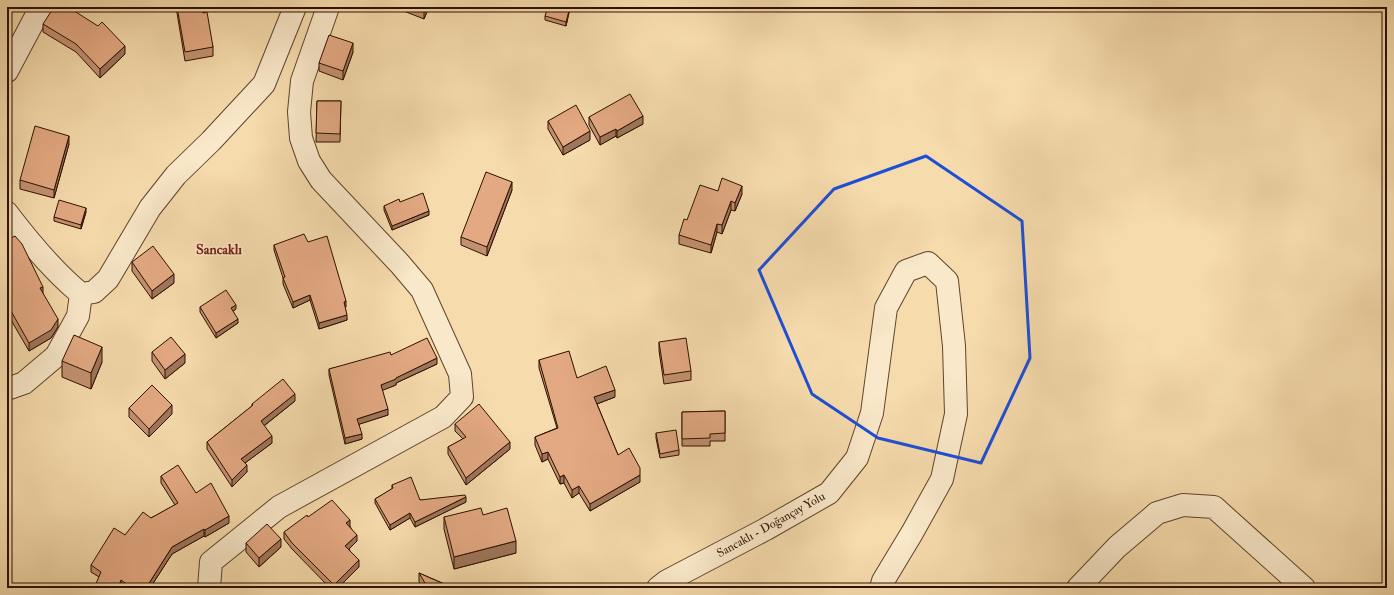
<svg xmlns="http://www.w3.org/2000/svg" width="1394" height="595" font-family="'IM FELL Double Pica',serif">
	<rect width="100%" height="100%" fill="#f6dbac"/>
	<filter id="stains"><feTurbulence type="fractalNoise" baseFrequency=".005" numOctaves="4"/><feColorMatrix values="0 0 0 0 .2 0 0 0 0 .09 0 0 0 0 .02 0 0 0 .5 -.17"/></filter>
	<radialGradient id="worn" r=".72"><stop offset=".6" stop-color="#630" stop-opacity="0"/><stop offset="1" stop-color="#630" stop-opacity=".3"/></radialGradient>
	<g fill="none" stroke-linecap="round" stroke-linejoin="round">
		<g stroke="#5e432b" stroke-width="24">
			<path id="minor" d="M 7,71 L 41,7
				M 7,213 C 29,242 53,271 81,294 L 94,292 L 108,279 L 150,208 L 176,175 L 211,141 L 264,84 L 295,7
				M 7,389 L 24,383 L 56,356 L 78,316 L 81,294
				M 209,588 L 211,562 L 279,507 L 443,417 L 462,397 L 460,374 L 422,290 L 400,264 L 321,180 L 309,161 L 301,138 L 299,112 L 302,81 L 328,7
				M 658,588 L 667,581 L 766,529 L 829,493 L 857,458 L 872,413 L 886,308 L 906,271 L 928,263 L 947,281 L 954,346 L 956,414 L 942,479 L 912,533 L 883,581 L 881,588
				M 1078,588 L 1117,547 L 1157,513 L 1183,505 L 1214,507 L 1304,588"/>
		</g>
		<use href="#minor" stroke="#f9e8c9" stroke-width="22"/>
	</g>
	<path fill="#c39170" stroke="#2c1000" d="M 176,7 L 202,7 L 213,47 L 213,56 L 185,61 Z
		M 396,7 L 429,7 L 424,19 L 396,8 Z
		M 570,7 L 566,26 L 545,20 L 545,16 Z
		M 43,24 L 125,54 L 100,78 L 76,52 L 43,32 Z
		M 353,52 L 343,80 L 319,71 L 319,63 Z
		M 317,101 L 341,101 L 340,142 L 316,142 Z
		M 589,117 L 643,124 L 617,138 L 616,136 L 600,145 L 589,125 Z
		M 548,121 L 590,140 L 563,155 L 548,129 Z
		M 69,144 L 54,198 L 20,189 L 20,180 Z
		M 512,190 L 487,256 L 461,245 L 461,237 Z
		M 718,191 L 742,194 L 735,211 L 731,210 L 722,234 L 717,232 L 711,253 L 679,244 L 679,235 Z
		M 400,202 L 429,215 L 392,230 L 384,210 L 384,206 Z
		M 86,212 L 81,229 L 54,221 L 54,217 Z
		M 7,240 L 43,295 L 58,327 L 51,338 L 29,351 L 11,320 Z
		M 308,242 L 346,307 L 345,307 L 347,320 L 319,329 L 310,300 L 293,308 L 283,284 L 283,278 L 274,250 L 274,245 Z
		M 132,262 L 174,283 L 152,299 L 132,271 Z
		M 200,307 L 236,309 L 233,311 L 238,323 L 216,338 L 200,312 Z
		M 659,342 L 691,371 L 691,380 L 664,384 L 659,351 Z
		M 152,352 L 185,363 L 165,379 L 152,361 Z
		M 391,355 L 437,364 L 396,383 L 396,385 L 382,390 L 388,415 L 359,424 L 362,439 L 345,444 L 329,375 L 329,369 Z
		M 539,360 L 577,378 L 615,397 L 597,404 L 618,455 L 640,482 L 590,511 L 579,493 L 572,498 L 564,483 L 560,484 L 548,459 L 542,462 L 535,445 L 535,437 L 557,428 L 539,368 Z
		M 62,361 L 102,362 L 91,389 L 62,377 Z
		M 295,401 L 264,426 L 272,443 L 245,463 L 247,472 L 232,487 L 207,449 L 207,442 L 252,406 L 252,404 Z
		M 129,408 L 172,414 L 149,437 L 129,417 Z
		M 725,411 L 725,441 L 710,441 L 710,446 L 682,446 L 682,412 Z
		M 455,424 L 510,449 L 466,485 L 448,454 L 448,447 L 463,439 L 455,431 Z
		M 656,433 L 679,450 L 679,455 L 660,458 L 656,438 Z
		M 161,476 L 196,493 L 229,523 L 205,537 L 204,536 L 172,554 L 150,588 L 122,588 L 99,577 L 91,572 L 91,565 L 125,535 L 151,518 L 175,505 L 161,483 Z
		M 392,485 L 420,500 L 466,502 L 415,527 L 410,518 L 390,530 L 375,503 L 375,499 L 392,489 Z
		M 483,515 L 516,553 L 454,569 L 444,529 L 444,517 Z
		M 308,517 L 350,526 L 357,541 L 349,549 L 359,567 L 338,588 L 330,588 L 292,549 L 284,539 L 284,532 Z
		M 246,543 L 281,547 L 259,567 L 246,552 Z
		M 419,573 L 454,588 L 423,588 L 419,582 Z"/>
	<path fill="#9f765b" stroke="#2c1000" d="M 425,7 L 429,7 L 424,19 L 424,11 Z
		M 570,7 L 570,9 L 566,26 L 566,22 Z
		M 353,43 L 353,52 L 343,80 L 343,71 Z
		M 125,46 L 125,54 L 100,78 L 100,69 Z
		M 643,116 L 643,124 L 617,138 L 617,131 Z
		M 616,129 L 616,136 L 600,145 L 600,137 Z
		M 590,131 L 590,140 L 563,155 L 563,147 Z
		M 69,136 L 69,144 L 54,198 L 54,190 Z
		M 512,182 L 512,190 L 487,256 L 487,247 Z
		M 742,186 L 742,194 L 735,211 L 735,203 Z
		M 731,201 L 731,210 L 722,234 L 722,225 Z
		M 86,208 L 86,212 L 81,229 L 81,225 Z
		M 429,211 L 429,215 L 392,230 L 392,226 Z
		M 717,224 L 717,232 L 711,253 L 711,245 Z
		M 174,274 L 174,283 L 152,299 L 152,291 Z
		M 43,287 L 43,295 L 40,288 Z
		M 310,295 L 310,300 L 293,308 L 293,302 Z
		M 346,301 L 346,307 L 344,308 L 344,302 Z
		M 236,305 L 236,309 L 231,313 L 231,308 Z
		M 11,311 L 11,320 L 7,321 L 7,313 Z
		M 347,315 L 347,320 L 319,329 L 319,323 Z
		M 58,319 L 58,327 L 51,338 L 29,351 L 29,343 Z
		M 238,319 L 238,323 L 216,338 L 216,333 Z
		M 102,347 L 102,362 L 91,389 L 91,373 Z
		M 185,354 L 185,363 L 165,379 L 165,370 Z
		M 437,358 L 437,364 L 396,383 L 396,385 L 381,391 L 381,385 Z
		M 615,390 L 615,397 L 594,405 L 594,397 Z
		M 295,394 L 295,401 L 261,428 L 261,421 Z
		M 172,405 L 172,414 L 149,437 L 149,429 Z
		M 388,409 L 388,415 L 357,425 L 357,419 Z
		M 362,434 L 362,439 L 345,444 L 345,438 Z
		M 272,436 L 272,443 L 241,466 L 241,459 Z
		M 510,442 L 510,449 L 466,485 L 466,478 Z
		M 548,452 L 548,459 L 542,462 L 542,454 Z
		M 247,465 L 247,472 L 232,487 L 232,480 Z
		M 564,475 L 564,483 L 560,484 L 560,477 Z
		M 640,475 L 640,482 L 590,511 L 590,504 Z
		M 579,486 L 579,493 L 572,498 L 572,490 Z
		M 466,497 L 466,502 L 415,527 L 415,522 Z
		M 410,513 L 410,518 L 390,530 L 390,525 Z
		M 229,516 L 229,523 L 205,537 L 205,530 Z
		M 350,520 L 350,526 L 346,529 L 346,523 Z
		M 204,529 L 204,536 L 172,554 L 150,588 L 146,588 L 172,547 Z
		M 357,535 L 357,541 L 345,553 L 345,546 Z
		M 281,539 L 281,547 L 259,567 L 259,558 Z
		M 516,541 L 516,553 L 454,569 L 454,557 Z
		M 359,560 L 359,567 L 338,588 L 334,588 L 334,585 Z
		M 121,580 L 121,587 L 120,588 L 118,588 Z"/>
	<path fill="#e3a982" stroke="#2c1000" d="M 54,7 L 68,7 L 98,26 L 102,22 L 125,46 L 100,69 L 76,44 L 43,24 Z
		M 177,7 L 202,7 L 203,13 L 207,12 L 213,47 L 185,52 Z
		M 415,7 L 425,7 L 424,11 Z
		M 548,7 L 570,7 L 566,22 L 545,16 Z
		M 329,35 L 353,43 L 343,71 L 319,63 Z
		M 630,94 L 643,116 L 617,131 L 616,129 L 600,137 L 589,117 Z
		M 317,101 L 341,101 L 340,134 L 316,133 Z
		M 576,105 L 590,131 L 563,147 L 548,121 Z
		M 35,126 L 69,136 L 54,190 L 20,180 Z
		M 486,172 L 512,182 L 487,247 L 461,237 Z
		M 722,178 L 742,186 L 735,203 L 731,201 L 722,225 L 717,224 L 711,245 L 679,235 L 684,219 L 687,220 L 700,185 L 718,191 Z
		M 423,193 L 429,211 L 392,226 L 384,206 L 399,199 L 400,202 Z
		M 59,200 L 86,208 L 81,225 L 54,217 Z
		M 304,234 L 308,242 L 327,236 L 346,301 L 344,302 L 347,315 L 319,323 L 310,295 L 293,302 L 283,278 L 285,277 L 274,245 Z
		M 15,236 L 22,244 L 43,287 L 40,288 L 58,319 L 51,330 L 29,343 L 11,311 L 7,313 L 7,240 Z
		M 153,246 L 174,274 L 152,291 L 132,262 Z
		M 226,290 L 236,305 L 231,308 L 238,319 L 216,333 L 200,307 Z
		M 74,335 L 102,347 L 91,373 L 62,361 Z
		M 171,337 L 185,354 L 165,370 L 152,352 Z
		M 427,338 L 437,358 L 396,378 L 396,379 L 381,385 L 388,409 L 357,419 L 362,434 L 345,438 L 329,369 L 390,352 L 391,355 Z
		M 686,338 L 691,371 L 664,375 L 659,342 Z
		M 569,351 L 577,378 L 606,366 L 615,390 L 594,397 L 618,455 L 629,448 L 640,468 L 640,475 L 590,504 L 579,486 L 572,490 L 564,475 L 560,477 L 548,452 L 542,454 L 535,437 L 558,428 L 539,360 Z
		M 283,379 L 295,394 L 261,421 L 272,436 L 241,459 L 247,465 L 232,480 L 207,442 L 253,405 L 252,404 Z
		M 152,385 L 172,405 L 149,429 L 129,408 Z
		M 479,404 L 510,442 L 466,478 L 448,447 L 466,437 L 455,424 Z
		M 725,411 L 725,433 L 710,434 L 710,438 L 682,439 L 682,412 Z
		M 676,430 L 679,450 L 660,454 L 656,433 Z
		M 178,465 L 196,493 L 211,483 L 229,516 L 205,530 L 204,529 L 172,547 L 146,588 L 132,588 L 121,580 L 118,588 L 94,588 L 101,572 L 91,565 L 114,528 L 125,535 L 143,512 L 151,518 L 178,503 L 161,476 Z
		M 411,477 L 420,500 L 465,495 L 466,497 L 415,522 L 410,513 L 390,525 L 375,499 L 393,488 L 392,485 Z
		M 332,500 L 350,520 L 346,523 L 357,535 L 345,546 L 359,560 L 334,585 L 292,543 L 284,532 L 307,515 L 308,517 Z
		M 481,508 L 483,515 L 507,508 L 516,541 L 454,557 L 444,517 Z
		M 267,524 L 281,539 L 259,558 L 246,543 Z
		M 419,573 L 444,584 L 454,588 L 428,588 Z"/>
	<path fill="none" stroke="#1d4ed8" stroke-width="3" stroke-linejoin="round" d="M 926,156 L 1022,221 L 1030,358 L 981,463 L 878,438 L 812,394 L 759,270 L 834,189 Z"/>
	<g text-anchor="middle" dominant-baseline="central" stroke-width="3" stroke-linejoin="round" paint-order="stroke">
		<g font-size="12" fill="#2c1000" stroke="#f9e8c9">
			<text transform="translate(771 525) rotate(-29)">Sancaklı - Doğançay Yolu</text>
		</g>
		<g font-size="14" font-weight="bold" fill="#7a1f14" stroke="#f9e8c9">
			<text x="219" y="249">Sancaklı</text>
		</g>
	</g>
	<rect width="1394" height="595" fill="none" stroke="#f6dbac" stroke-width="24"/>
	<rect x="8" y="8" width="1378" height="579" fill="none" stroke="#2c1000" stroke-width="2"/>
	<rect x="12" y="12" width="1370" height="571" fill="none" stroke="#2c1000"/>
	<rect width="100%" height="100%" filter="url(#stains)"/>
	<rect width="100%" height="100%" fill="url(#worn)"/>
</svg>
